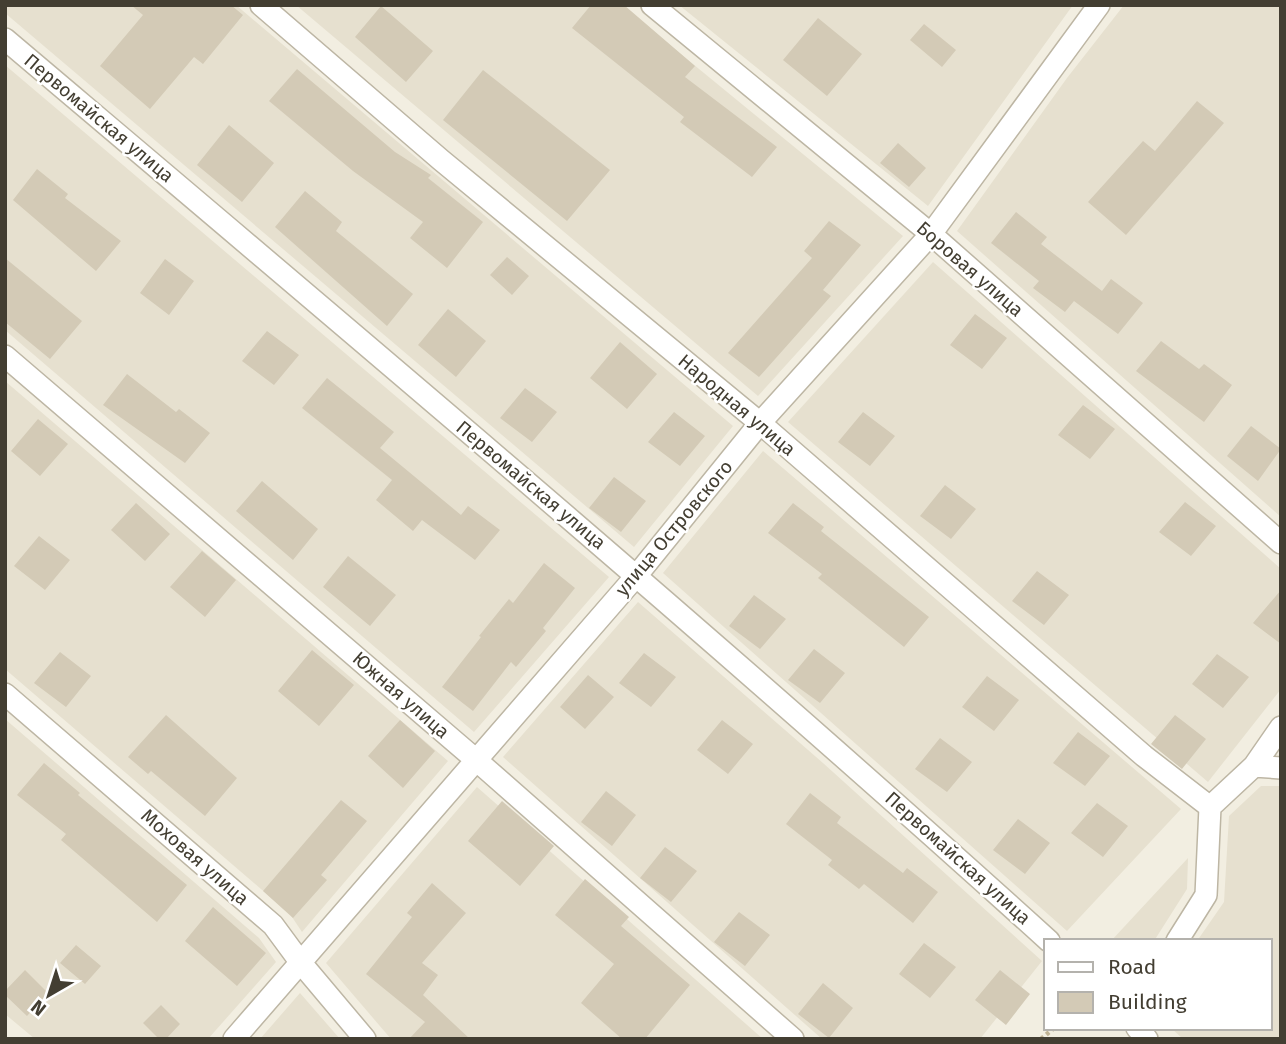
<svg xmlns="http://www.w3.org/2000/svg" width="1286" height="1044" font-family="'Fira Sans',sans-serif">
	<rect width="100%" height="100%" fill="#f2eee1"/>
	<path fill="#e6e0cf" d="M 5,5 L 236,5 L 733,426 L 634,547 L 5,13 Z
		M 296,5 L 621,5 L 903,236 L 758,396 Z
		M 679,5 L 1073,5 L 928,206 Z
		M 1124,5 L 1281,5 L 1281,517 L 957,231 L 1067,78 Z
		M 5,65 L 609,577 L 474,732 L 5,330 Z
		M 933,262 L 1281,569 L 1281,689 L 1208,782 L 788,422 Z
		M 5,381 L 448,761 L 302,932 L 290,914 L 5,669 Z
		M 763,451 L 1181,809 L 1067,931 L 663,573 Z
		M 638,602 L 823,763 L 1042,961 L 980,1039 L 822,1039 L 503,757 Z
		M 5,719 L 259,938 L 276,962 L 208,1039 L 35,1039 L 5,1014 Z
		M 1261,786 L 1281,786 L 1281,1039 L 1183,1039 L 1171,1028 L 1270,1028 L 1270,941 L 1197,941 L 1224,902 L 1229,816 Z
		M 477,787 L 763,1039 L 391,1039 L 326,963 Z
		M 1188,858 L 1187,889 L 1154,941 L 1111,941 Z
		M 300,993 L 340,1039 L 260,1039 Z"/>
	<path fill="#d3cab6" d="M 131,5 L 231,5 L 243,15 L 203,64 L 194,57 L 150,109 L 100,66 L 143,15 Z
		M 591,5 L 624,5 L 695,66 L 685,77 L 777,147 L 752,177 L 680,122 L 684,117 L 572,28 Z
		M 381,6 L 433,51 L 406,82 L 355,37 Z
		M 818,18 L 862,54 L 827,96 L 783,60 Z
		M 924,24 L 956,50 L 942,67 L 910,40 Z
		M 297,69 L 395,152 L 431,175 L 428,178 L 483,222 L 447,268 L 410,238 L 423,222 L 353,171 L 269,101 Z
		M 483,70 L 610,170 L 567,221 L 443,120 Z
		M 1197,101 L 1224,123 L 1126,235 L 1088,202 L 1143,141 L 1155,151 Z
		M 229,125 L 274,163 L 242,202 L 197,165 Z
		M 898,143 L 926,168 L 909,187 L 880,163 Z
		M 37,169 L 68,194 L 65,198 L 121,241 L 96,271 L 13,200 Z
		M 305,191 L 342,222 L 336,231 L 413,294 L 387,326 L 275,227 Z
		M 1016,212 L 1047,237 L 1041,244 L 1102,291 L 1111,279 L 1143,303 L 1118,334 L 1074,301 L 1065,312 L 1033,288 L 1039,281 L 991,243 Z
		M 829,221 L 861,245 L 823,290 L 831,296 L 759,377 L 728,353 L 812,258 L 804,251 Z
		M 507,257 L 529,276 L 512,295 L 490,275 Z
		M 5,258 L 82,321 L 50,359 L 5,322 Z
		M 165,259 L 194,281 L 169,315 L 140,293 Z
		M 448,309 L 486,341 L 456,377 L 418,345 Z
		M 975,314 L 1007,338 L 982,369 L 950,345 Z
		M 267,331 L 299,355 L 274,385 L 242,361 Z
		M 1161,341 L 1199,369 L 1204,364 L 1232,385 L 1204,422 L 1136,371 Z
		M 620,342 L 657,374 L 627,409 L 590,378 Z
		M 127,374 L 176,412 L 179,409 L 210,433 L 185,463 L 103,405 Z
		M 327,378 L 394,432 L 380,448 L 461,515 L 468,506 L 500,530 L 475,560 L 422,520 L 413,531 L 376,500 L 392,480 L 302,408 Z
		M 525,388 L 557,412 L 532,442 L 500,418 Z
		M 1083,405 L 1115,429 L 1090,459 L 1058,435 Z
		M 674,412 L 705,436 L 680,466 L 648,442 Z
		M 863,412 L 895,436 L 870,466 L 838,442 Z
		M 38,419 L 68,444 L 40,476 L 11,451 Z
		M 1251,426 L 1281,449 L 1258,481 L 1227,456 Z
		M 614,477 L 646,501 L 621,532 L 589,508 Z
		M 262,481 L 318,529 L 293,560 L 236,511 Z
		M 945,485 L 976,509 L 951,539 L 920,516 Z
		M 1185,502 L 1216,526 L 1191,556 L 1159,532 Z
		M 136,503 L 170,534 L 145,561 L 111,530 Z
		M 793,503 L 824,527 L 821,531 L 929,617 L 904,647 L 818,578 L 822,574 L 768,533 Z
		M 39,536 L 70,560 L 45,590 L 14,566 Z
		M 202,551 L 236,580 L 205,617 L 170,587 Z
		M 348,556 L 396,595 L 370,626 L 323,587 Z
		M 544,563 L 575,588 L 543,628 L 546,631 L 516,667 L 511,662 L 473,711 L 442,687 L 481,637 L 479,636 L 509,599 L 513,603 Z
		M 1037,571 L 1069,595 L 1044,625 L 1012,601 Z
		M 1281,590 L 1281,644 L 1253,623 Z
		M 754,595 L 786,619 L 760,649 L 729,626 Z
		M 814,649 L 845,673 L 820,703 L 788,680 Z
		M 312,650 L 354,685 L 319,726 L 278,691 Z
		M 60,652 L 91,676 L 66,707 L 34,683 Z
		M 644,653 L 676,677 L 651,707 L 619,683 Z
		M 1217,654 L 1249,677 L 1223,708 L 1192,684 Z
		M 588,675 L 614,697 L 585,729 L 560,707 Z
		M 987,676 L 1019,700 L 994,731 L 962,707 Z
		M 166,715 L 237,778 L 205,816 L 151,771 L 148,774 L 128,757 Z
		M 1175,715 L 1206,739 L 1182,769 L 1151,744 Z
		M 400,720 L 435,751 L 403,788 L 368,756 Z
		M 722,720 L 753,744 L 728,774 L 697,750 Z
		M 1078,732 L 1110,756 L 1085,786 L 1053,763 Z
		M 940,738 L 972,762 L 947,792 L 915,769 Z
		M 44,763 L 80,793 L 78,795 L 187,885 L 157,922 L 61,840 L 66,834 L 17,795 Z
		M 606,791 L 636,815 L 612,846 L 581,822 Z
		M 810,793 L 841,817 L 837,823 L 903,873 L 907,868 L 938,892 L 913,923 L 864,884 L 859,889 L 828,865 L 832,860 L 786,824 Z
		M 341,800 L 367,821 L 321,875 L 327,880 L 293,918 L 263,891 Z
		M 502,801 L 554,846 L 520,886 L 468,841 Z
		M 1097,803 L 1128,826 L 1103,857 L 1071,833 Z
		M 1018,819 L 1050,843 L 1025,874 L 993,850 Z
		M 665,847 L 697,871 L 671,902 L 640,878 Z
		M 585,879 L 629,917 L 621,926 L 690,985 L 645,1039 L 622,1039 L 581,1003 L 614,964 L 555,915 Z
		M 432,883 L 466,913 L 422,963 L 438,975 L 423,995 L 470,1039 L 409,1039 L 425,1022 L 366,974 L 412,917 L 407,913 Z
		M 213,907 L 266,953 L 237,986 L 185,941 Z
		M 739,912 L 770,935 L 745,966 L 714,942 Z
		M 924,943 L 956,967 L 930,998 L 899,974 Z
		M 76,945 L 101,966 L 85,984 L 60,963 Z
		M 25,970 L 48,993 L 27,1016 L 5,995 L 5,991 Z
		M 1000,970 L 1030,994 L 1006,1025 L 975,1000 Z
		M 823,983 L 853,1008 L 829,1038 L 798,1014 Z
		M 161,1005 L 180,1024 L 166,1039 L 159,1039 L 143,1023 Z"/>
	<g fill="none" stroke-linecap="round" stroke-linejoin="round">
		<g stroke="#bdb6a4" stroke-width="24">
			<path id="minor" d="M 261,5 L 441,160 L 760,423 L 1144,756 L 1210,807
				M 652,5 L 931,234 L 1281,543
				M 5,39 C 356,336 708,632 1049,941
				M 5,356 L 475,759 L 793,1039
				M 5,694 L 273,925 L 301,963 L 365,1039
				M 1254,766 L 1281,768
				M 1177,941 L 1206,895 L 1210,807 L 1254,766 L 1281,727
				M 1137,1028 L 1147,1039
				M 234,1039 L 637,575 L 760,423 L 931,234 L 1099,5"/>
		</g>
		<path stroke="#c0b394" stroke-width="4.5" stroke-dasharray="3.5 3.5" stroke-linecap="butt" d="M 1041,1039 L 1054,1028"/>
		<use href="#minor" stroke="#fff" stroke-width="21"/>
	</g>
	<g text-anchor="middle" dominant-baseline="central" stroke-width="5" stroke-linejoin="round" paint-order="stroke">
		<g font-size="19" fill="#433e32" stroke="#fff">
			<text transform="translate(99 118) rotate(40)">Первомайская улица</text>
			<text transform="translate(970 269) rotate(41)">Боровая улица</text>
			<text transform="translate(737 405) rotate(40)">Народная улица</text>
			<text transform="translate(531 485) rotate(40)">Первомайская улица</text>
			<text transform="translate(674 528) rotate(-50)">улица Островского</text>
			<text transform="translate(401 695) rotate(41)">Южная улица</text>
			<text transform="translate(195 857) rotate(41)">Моховая улица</text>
			<text transform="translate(958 858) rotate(42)">Первомайская улица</text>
		</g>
	</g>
	<rect width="1286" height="1044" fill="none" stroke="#433e32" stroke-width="14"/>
	<rect x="1044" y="939" width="228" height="91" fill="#ffffff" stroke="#b4b2ad" stroke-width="2"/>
	<rect x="1058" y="962" width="35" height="10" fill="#ffffff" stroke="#b4b2ad" stroke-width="2"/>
	<text x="1108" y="974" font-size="21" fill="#433e32">Road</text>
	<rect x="1058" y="992" width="35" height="21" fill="#d3cab6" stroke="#b4b2ad" stroke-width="2"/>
	<text x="1108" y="1009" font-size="21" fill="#433e32">Building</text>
	<g transform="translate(49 995) rotate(219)" stroke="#ffffff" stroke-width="5" paint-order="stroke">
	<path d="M0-5L12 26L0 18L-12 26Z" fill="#433e32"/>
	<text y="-10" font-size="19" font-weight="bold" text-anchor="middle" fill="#433e32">N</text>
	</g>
</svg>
